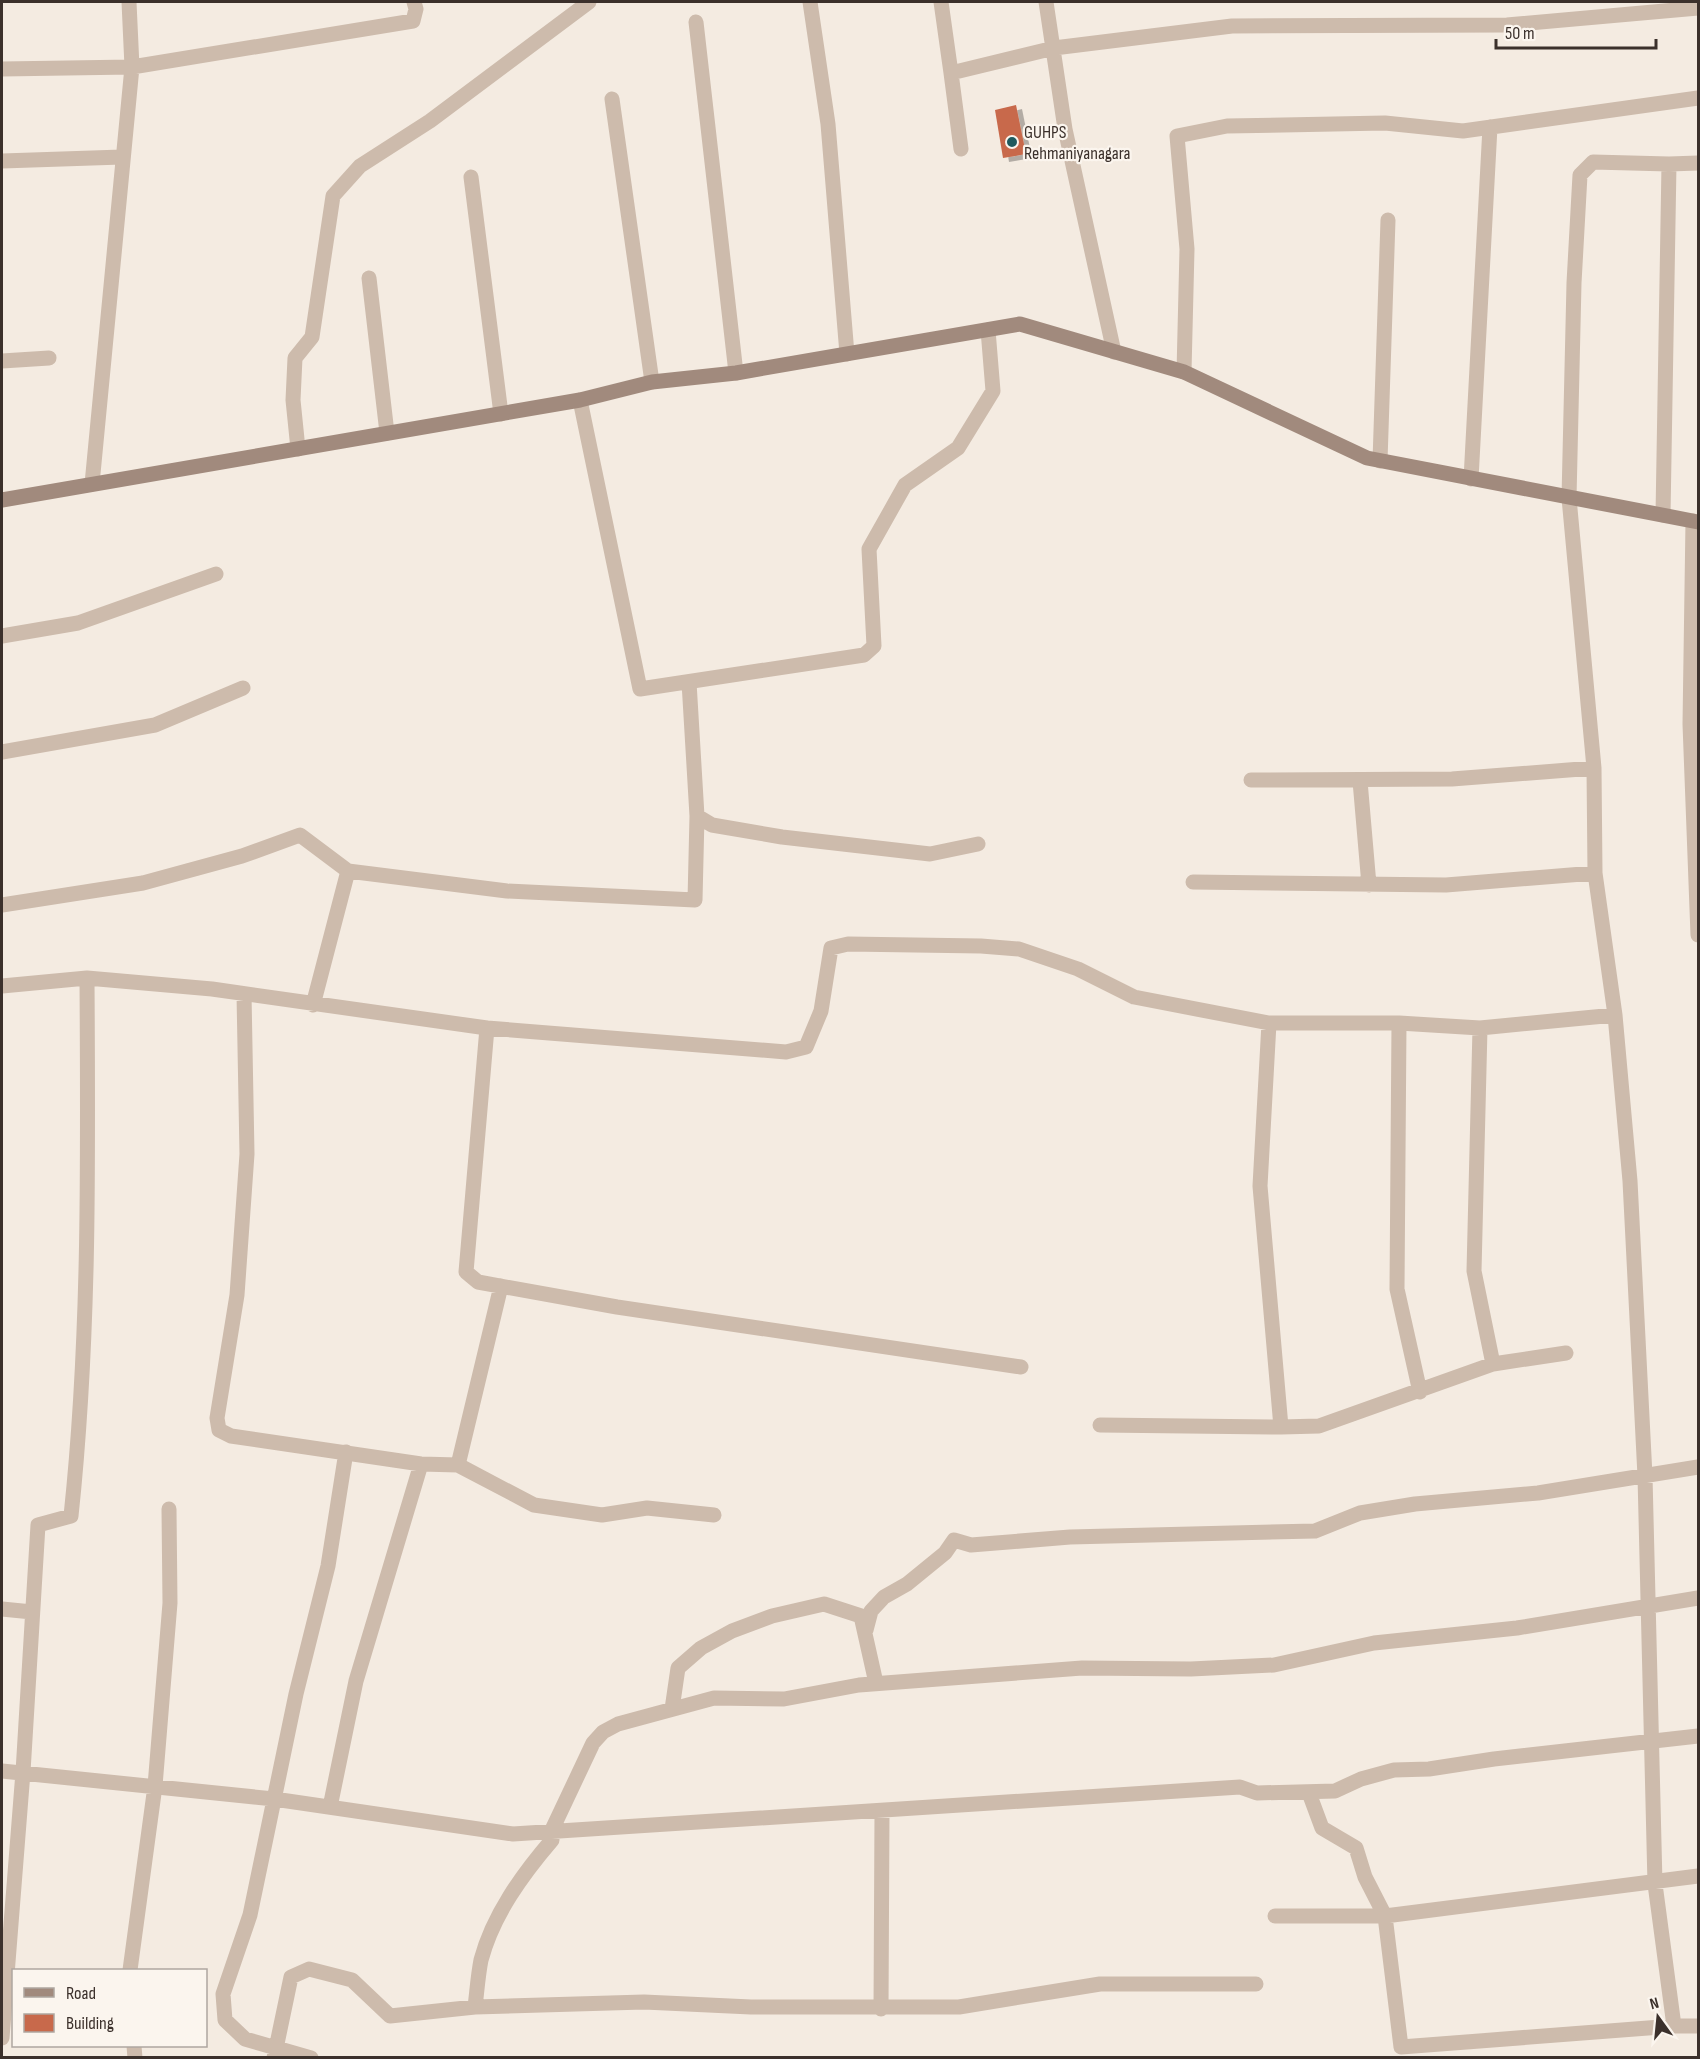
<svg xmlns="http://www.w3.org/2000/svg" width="1700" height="2059" font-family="'Sofia Sans Condensed',sans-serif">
	<defs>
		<filter id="shadow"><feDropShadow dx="6" dy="4" stdDeviation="0" flood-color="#0004"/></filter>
	</defs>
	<rect width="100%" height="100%" fill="#f4ebe1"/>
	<path fill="#c8694b" filter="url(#shadow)" d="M 1016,105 L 1026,154 L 1003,158 L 995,110 Z"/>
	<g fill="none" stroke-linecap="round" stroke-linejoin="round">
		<path stroke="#cdbbac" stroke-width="15" d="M 129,2 L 132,67 L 413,21 L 416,9 L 414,2
			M 810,2 L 828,124 L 847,354
			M 941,2 L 951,73 L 1054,48 L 1232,26 L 1507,25 L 1698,8
			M 1046,2 L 1065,129 L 1114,352
			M 696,22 L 736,373
			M 2,69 L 132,67 L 92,484
			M 951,73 L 961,149
			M 612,99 L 652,382
			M 2,161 L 122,157
			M 471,177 L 501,414
			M 369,278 L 387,433
			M 2,361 L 49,358
			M 1184,372 L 1187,249 L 1177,136 L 1227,126 L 1385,123 L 1463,131 L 1698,98
			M 580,400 L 640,689 L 864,655 L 874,646 L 869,549 L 905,485 L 958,448 L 993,391 L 988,330
			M 298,449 L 293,400 L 295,358 L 312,337 L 333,196 L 360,166 L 430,121 L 589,2
			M 1380,461 L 1388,220
			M 1471,479 L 1490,127
			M 1663,515 L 1669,164 L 1698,163
			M 1693,521 L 1690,724 L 1698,935
			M 2,636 L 78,623 L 216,574
			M 689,682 L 697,816 L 712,825 L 782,837 L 930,854 L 978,844
			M 2,752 L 155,725 L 243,688
			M 1251,780 L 1452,779 L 1594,768
			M 1360,781 L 1369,885
			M 1193,882 L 1446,885 L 1595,873
			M 2,905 L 143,883 L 242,856 L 300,835 L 348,871
			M 2,986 L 87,978 L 212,989 L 487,1028 L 466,1272 L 478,1282 L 617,1307 L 1021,1367
			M 244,994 L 247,1154 L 237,1295 L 217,1418 L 219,1430 L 231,1436 L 421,1464 L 458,1465 L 501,1286
			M 313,1005 L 348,871 L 507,891 L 695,900 L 697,816
			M 1615,1015 L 1595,873 L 1594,768 L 1569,498 L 1574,283 L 1580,175 L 1593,162 L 1669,164
			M 1399,1023 L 1397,1289 L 1420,1392
			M 487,1028 L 786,1052 L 806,1047 L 821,1011 L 831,948 L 848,944 L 981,946 L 1019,949 L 1078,969 L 1134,997 L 1269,1023 L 1399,1023 L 1480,1028 L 1615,1015 L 1630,1181 L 1645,1476 L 1655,1884 L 1674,2026 L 1698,2026
			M 1480,1028 L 1474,1271 L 1493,1364
			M 1100,1425 L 1281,1427 L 1260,1186 L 1269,1023
			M 1281,1427 L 1319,1426 L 1493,1364 L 1566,1353
			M 458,1465 L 534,1505 L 602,1515 L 647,1508 L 714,1515
			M 2,1609 L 32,1612
			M 866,1630 L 871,1611 L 884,1597 L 907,1584 L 945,1553 L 954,1540 L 971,1545 L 1070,1537 L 1315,1531 L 1360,1513 L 1415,1504 L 1538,1493 L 1698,1467
			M 672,1709 L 678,1668 L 701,1648 L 732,1631 L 772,1616 L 824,1604 L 861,1616 L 876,1683
			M 2,1771 L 274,1799 L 513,1834 L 1240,1787 L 1257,1793 L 1335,1791 L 1361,1779 L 1394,1770 L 1429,1769 L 1494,1759 L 1698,1736
			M 1309,1793 L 1322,1828 L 1356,1848 L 1365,1877 L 1385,1916 L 1698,1876
			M 330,1807 L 356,1681 L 421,1464
			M 1275,1916 L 1385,1916 L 1401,2047 L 1674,2026
			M 130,1970 L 155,1786 L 170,1603 L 169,1509
			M 475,2007 C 477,1991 478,1975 481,1960 C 493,1915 522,1875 552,1840 L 551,1832 L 593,1743 L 603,1732 L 618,1724 L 714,1698 L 784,1699 L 859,1685 L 1082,1668 L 1191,1669 L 1274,1665 L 1374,1643 L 1517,1628 L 1698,1598
			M 881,2009 L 882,1812
			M 2,2038 L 23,1772 L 38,1525 L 71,1516 C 90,1337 88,1158 87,978
			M 134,2046 L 135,2058
			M 274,2058 L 291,1977 L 309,1969 L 352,1980 L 390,2016 L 475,2007 L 644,2002 L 751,2007 L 959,2007 L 1100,1984 L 1256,1984
			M 311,2058 L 245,2039 L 225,2020 L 223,1994 L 250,1915 L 296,1694 L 328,1566 L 346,1452"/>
		<path stroke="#a18a7d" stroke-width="15" d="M 2,500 L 580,400 L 652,382 L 736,373 L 1020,324 L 1184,372 L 1367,458 L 1698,522"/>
	</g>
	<circle fill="#1f5a5e" stroke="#fbf5ee" stroke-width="2" cx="1012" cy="142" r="6"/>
	<g text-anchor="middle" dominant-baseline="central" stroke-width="4.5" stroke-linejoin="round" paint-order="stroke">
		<g font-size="18" fill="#3b302b" stroke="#fbf5ee" text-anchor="start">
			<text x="1024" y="132">GUHPS<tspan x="1024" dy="21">Rehmaniyanagara</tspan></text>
		</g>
	</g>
	<rect width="1700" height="2059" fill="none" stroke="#3b302b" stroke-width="6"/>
	<rect x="12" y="1969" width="195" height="78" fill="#fbf5ee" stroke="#aea6a0" stroke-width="1.5"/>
	<rect x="24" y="1988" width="30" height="9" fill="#a18a7d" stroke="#aea6a0" stroke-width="1.5"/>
	<text x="66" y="1999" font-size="18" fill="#3b302b">Road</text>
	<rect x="24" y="2014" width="30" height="18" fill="#c8694b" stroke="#aea6a0" stroke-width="1.5"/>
	<text x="66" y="2029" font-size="18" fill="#3b302b">Building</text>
	<g transform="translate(1658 2017) rotate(345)" stroke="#fbf5ee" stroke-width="4.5" paint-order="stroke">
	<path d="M0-4.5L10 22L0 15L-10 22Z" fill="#3b302b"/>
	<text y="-9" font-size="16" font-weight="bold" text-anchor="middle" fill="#3b302b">N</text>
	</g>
	<path d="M1496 39v9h160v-9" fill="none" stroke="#3b302b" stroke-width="3"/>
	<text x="1505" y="39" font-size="18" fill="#3b302b" stroke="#fbf5ee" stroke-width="4.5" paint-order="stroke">50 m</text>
</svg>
